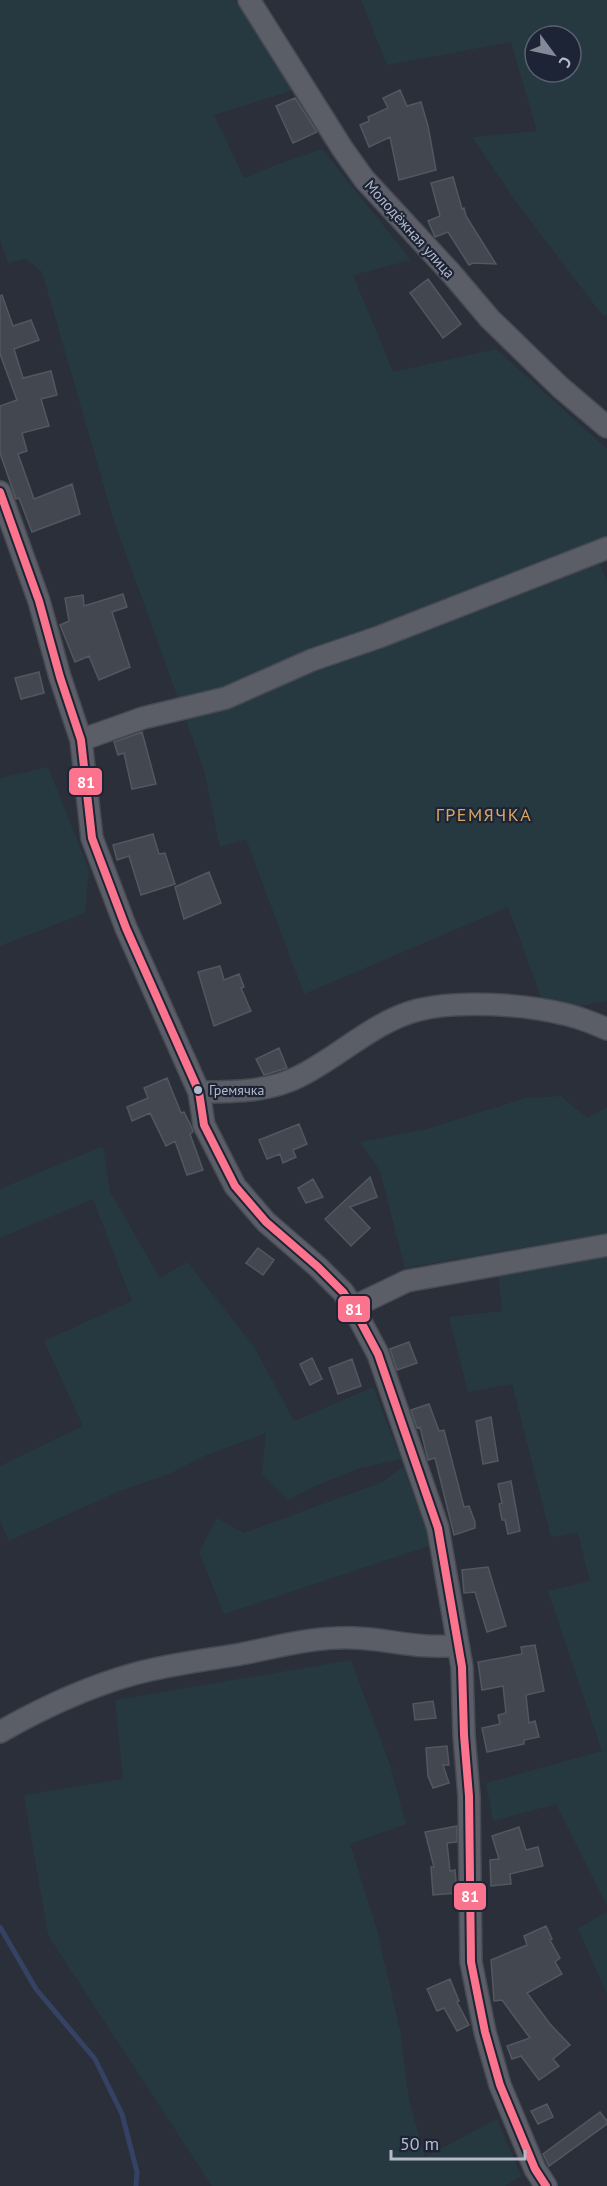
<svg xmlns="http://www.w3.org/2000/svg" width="607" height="2186" font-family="'PT Sans',sans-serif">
	<rect width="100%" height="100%" fill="#2a2f3a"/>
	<path fill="#273940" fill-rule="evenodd" d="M 0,0 L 235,0 L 294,90 L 214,115 L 244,178 L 273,166 L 322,149 L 411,260 L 353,275 L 393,372 L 496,349 L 607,449 L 607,560 L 599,563 L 607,581 L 607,1001 L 569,1008 L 542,1000 L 508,907 L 304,994 L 246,839 L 220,847 L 204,770 L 114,521 L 42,272 L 26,259 L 8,263 L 0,241 Z
		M 361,0 L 607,0 L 607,315 L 603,316 L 515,200 L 472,137 L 537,131 L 511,42 L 387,65 ZM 535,36 L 571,36 L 571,72 L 535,72 Z
		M 48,767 L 89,870 L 85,913 L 0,946 L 0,778 Z
		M 561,1096 L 587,1118 L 607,1107 L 607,1233 L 405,1268 L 380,1171 L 360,1142 L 426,1129 L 526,1098 Z
		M 103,1146 L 110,1192 L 160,1278 L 187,1262 L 253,1345 L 294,1421 L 373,1387 L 401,1459 L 357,1469 L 313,1487 L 288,1500 L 262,1474 L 266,1433 L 204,1456 L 171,1473 L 115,1493 L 9,1541 L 0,1521 L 0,1466 L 83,1426 L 44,1341 L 132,1301 L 93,1199 L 0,1238 L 0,1189 Z
		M 607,1257 L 607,1906 L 556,1804 L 493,1821 L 486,1783 L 602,1751 L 548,1591 L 590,1581 L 578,1533 L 551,1537 L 512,1384 L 468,1392 L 449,1317 L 502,1311 L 498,1273 Z
		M 403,1466 L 432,1545 L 224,1614 L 199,1552 L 217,1518 L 244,1533 L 383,1482 Z
		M 351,1660 L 390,1765 L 406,1824 L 350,1844 L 377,1930 L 400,2030 L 409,2100 L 425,2157 L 497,2119 L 521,2176 L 505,2186 L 212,2186 L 48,1935 L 24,1795 L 123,1779 L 115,1700 Z
		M 607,1911 L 607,1994 L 578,1929 Z"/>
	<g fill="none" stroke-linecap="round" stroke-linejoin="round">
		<path stroke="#364264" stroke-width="5" d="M 0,1927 L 36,1989 L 95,2059 L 122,2114 L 137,2172 L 136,2186"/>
	</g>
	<path fill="#434750" stroke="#525761" stroke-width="1.5" d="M 400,90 L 407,106 L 421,102 L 428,126 L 436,170 L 399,180 L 390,137 L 369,147 L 360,125 L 369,121 L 368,117 L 388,108 L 383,98 Z
		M 295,98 L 317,132 L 293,143 L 276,106 Z
		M 453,177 L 462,209 L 464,208 L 466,216 L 496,264 L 473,263 L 469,265 L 448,232 L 435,237 L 428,221 L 440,216 L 431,183 Z
		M 428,279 L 461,324 L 443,338 L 410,293 Z
		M 2,295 L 13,326 L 31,320 L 39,340 L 14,349 L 23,378 L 51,371 L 57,395 L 41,399 L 49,426 L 22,433 L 27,451 L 18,454 L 34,499 L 72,484 L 80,514 L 32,532 L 19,498 L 16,499 L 0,453 L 0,406 L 17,400 L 0,354 L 0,296 Z
		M 123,594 L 127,607 L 112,612 L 130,667 L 99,680 L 89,656 L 75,662 L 60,625 L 69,621 L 65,598 L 83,595 L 84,606 Z
		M 39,672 L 44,693 L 21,699 L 15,678 Z
		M 142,732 L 156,784 L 132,789 L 124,753 L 118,755 L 114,742 Z
		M 153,834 L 159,854 L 165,853 L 175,884 L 141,895 L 129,856 L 117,860 L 113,845 Z
		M 209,872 L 221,903 L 184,919 L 175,887 Z
		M 220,966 L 224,980 L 239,974 L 244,987 L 241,988 L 251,1011 L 214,1026 L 198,972 Z
		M 279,1048 L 287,1068 L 264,1075 L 256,1059 Z
		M 167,1078 L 181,1113 L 184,1112 L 192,1128 L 193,1132 L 190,1134 L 203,1170 L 187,1175 L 175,1141 L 166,1146 L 150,1113 L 132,1121 L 127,1107 L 148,1098 L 144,1088 Z
		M 299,1124 L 307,1144 L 293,1150 L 296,1157 L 283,1163 L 280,1154 L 267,1159 L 259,1140 Z
		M 370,1177 L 377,1197 L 350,1207 L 370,1228 L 351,1246 L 325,1219 Z
		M 313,1179 L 323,1197 L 306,1203 L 298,1188 Z
		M 258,1248 L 274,1260 L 263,1275 L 246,1263 Z
		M 409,1342 L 417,1363 L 397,1370 L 390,1349 Z
		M 312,1358 L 322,1379 L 310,1385 L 300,1364 Z
		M 352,1359 L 361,1386 L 338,1394 L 329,1368 Z
		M 429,1404 L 439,1431 L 444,1430 L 464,1507 L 469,1506 L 475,1522 L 475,1528 L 454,1535 L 435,1458 L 428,1460 L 420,1427 L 417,1428 L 411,1410 Z
		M 491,1417 L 498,1461 L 483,1464 L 476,1421 Z
		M 511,1481 L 520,1531 L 508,1534 L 505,1520 L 502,1520 L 499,1504 L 502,1503 L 498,1484 Z
		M 488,1567 L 506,1626 L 487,1632 L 475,1592 L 464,1593 L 462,1570 Z
		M 535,1645 L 544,1691 L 526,1695 L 529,1723 L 535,1721 L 539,1737 L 524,1740 L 524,1744 L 487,1752 L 482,1728 L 500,1724 L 498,1715 L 506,1713 L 503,1686 L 482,1690 L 478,1662 L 522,1654 L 521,1647 Z
		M 433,1701 L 436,1718 L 415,1720 L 413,1704 Z
		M 447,1746 L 449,1765 L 443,1765 L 449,1783 L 433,1788 L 428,1776 L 426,1748 Z
		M 457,1826 L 457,1842 L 447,1843 L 450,1871 L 455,1870 L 457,1893 L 433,1895 L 431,1867 L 434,1867 L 425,1832 Z
		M 519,1827 L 526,1850 L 538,1847 L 543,1866 L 510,1874 L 511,1884 L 491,1886 L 490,1860 L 499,1859 L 492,1836 Z
		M 546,1926 L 552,1939 L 550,1940 L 560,1958 L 555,1962 L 562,1974 L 527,1993 L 550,2024 L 570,2045 L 553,2059 L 559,2066 L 539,2080 L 521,2056 L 512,2059 L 507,2046 L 530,2038 L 502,2000 L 494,2001 L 491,1960 L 527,1945 L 524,1936 Z
		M 450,1979 L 459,2001 L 457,2002 L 469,2025 L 457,2031 L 444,2008 L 437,2011 L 427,1989 Z
		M 547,2104 L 553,2117 L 538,2124 L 531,2111 Z
		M 600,2112 L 607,2121 L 607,2124 L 549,2166 L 543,2154 Z"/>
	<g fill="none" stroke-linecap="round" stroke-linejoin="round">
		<g stroke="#474a53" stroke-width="24">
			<path id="minor" d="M 249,0 L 342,148 L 364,179 L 451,273 L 490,319 L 560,387 L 607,427
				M 0,492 L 39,601 L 60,677 L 81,740 L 92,838 L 126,928 L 199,1092 L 204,1125 L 235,1186 L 266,1222 L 318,1267 L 343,1292 L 353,1307 L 378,1354 L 438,1528 L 462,1667 L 464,1735 L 469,1796 L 471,1962 L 485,2032 L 500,2085 L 535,2169 L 546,2186
				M 81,740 L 143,718 L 226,698 L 312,660 L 379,637 L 607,548
				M 199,1092 C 233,1092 271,1092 302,1075 C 341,1055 375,1021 418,1010 C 457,1000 524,1004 564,1014 C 579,1017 593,1023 607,1029
				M 353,1307 L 407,1281 L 607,1245
				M 0,1732 C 42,1708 87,1687 134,1674 C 169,1664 206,1660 241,1654 C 272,1648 304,1639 336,1638 C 377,1635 418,1651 458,1645"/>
		</g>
		<use href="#minor" stroke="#5b5e67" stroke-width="21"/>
		<g stroke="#1d2435" stroke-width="12">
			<path id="bus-1" d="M 0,492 L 39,601 L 60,677 L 81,740 L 92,838 L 126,928 L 199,1092 L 204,1125 L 235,1186 L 266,1222 L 318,1267 L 343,1292 L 353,1307 L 378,1354 L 438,1528 L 462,1667 L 464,1735 L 469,1796 L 471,1962 L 485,2032 L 500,2085 L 535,2169 L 546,2186"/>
		</g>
		<use href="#bus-1" stroke="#fc738d" stroke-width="8"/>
	</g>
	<circle fill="#b4bacb" stroke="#1d2435" stroke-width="2" cx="198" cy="1090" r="5"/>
	<g text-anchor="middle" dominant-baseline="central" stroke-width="4.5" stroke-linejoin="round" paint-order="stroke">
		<g font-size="14" fill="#b4bacb" stroke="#1d2435" text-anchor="start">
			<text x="209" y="1090">Гремячка</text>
		</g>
		<g font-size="15" fill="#b4bacb" stroke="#1d2435">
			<text transform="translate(410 229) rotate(48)">Молодёжная улица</text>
		</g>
		<g font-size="18" letter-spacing="1.5" fill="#d9a661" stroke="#1d2435">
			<text x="484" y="814">ГРЕМЯЧКА</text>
		</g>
	</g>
	<g stroke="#1d2435" stroke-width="2">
		<rect x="68" y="767" width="35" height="29" rx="6" fill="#fc738d"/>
		<rect x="337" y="1295" width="34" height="28" rx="6" fill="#fc738d"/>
		<rect x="453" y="1882" width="34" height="29" rx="6" fill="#fc738d"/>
	</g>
	<g font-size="16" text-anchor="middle" font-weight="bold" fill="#fff">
		<text x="86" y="788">81</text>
		<text x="354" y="1315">81</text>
		<text x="470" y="1902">81</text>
	</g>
	<g transform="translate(553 54) rotate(123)"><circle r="28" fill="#1d2435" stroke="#596071" stroke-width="1.5"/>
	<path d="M0-4.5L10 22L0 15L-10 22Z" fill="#848998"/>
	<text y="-9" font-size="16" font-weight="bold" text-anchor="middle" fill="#b4bacb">С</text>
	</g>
	<path d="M391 2150v9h134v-9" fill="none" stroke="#b4bacb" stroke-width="3"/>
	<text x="400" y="2150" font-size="18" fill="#b4bacb" stroke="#1d2435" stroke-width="4.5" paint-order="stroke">50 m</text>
</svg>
